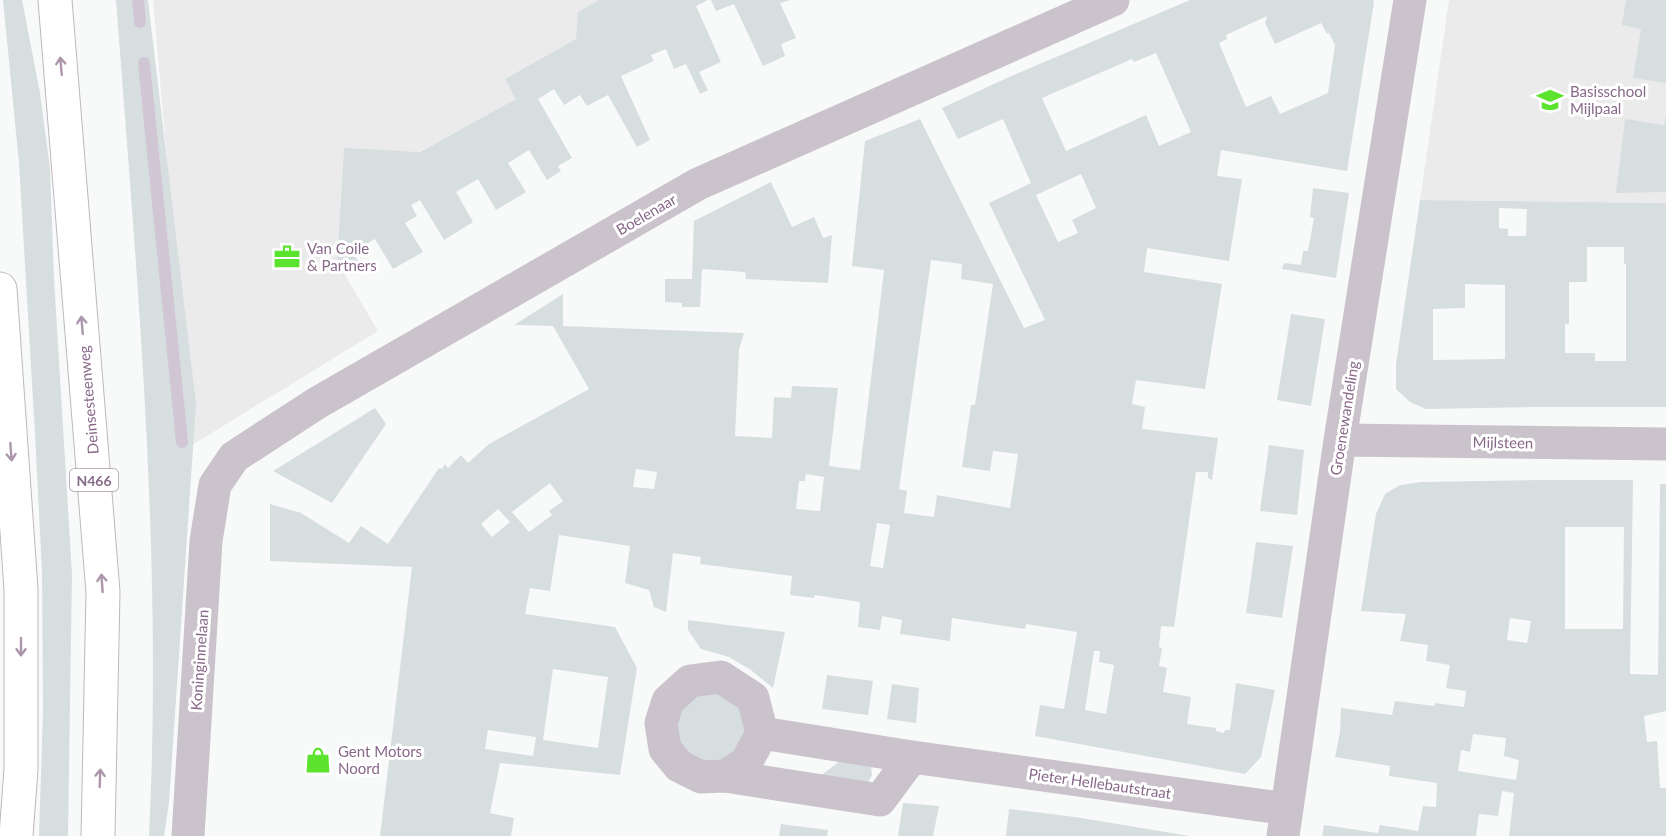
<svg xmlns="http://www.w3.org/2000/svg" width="1666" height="836" font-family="Lato,sans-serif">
	<rect width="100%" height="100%" fill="#f8faf9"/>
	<path fill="#ebebec" d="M 153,0 L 646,0 L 505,79 L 517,99 L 419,152 L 344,149 L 337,261 L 378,331 L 192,445 Z
		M 1449,0 L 1666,0 L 1666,203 L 1420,200 Z"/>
	<path fill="#d7dedf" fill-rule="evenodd" d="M 3,0 L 22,0 L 40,93 L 50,168 L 54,279 L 72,574 L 68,836 L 39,836 L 43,711 L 42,572 L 35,434 L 19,163 Z
		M 116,0 L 148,0 L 196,404 L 169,803 L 164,836 L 149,836 C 163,557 137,278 116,0 Z
		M 599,0 L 708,0 L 696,6 L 721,62 L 699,72 L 708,90 L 700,94 L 686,64 L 674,69 L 666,49 L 651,55 L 654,61 L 621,76 L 650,140 L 637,147 L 608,95 L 587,106 L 580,95 L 564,105 L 554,89 L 538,99 L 572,158 L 558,166 L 561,171 L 547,180 L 529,150 L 508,163 L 526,192 L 496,210 L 478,179 L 456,192 L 473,222 L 444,240 L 420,200 L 411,205 L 417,216 L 405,223 L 423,252 L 393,269 L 375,239 L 353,252 L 359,263 L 344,273 L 337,261 L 344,148 L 420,152 L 516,99 L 505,79 L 576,39 L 578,12 Z
		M 711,0 L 791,0 L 780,3 L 796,38 L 781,44 L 785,56 L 763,66 L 734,4 L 716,11 Z
		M 1190,0 L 1373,0 L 1374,2 L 1347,171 L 1221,150 L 1217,176 L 1242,179 L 1229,261 L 1147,248 L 1144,272 L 1222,284 L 1205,389 L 1136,380 L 1132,404 L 1145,407 L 1142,429 L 1218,438 L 1212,480 L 1208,478 L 1208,472 L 1196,472 L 1174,627 L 1161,626 L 1159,647 L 1162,648 L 1159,666 L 1167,668 L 1163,692 L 1191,697 L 1187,724 L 1216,728 L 1216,731 L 1224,733 L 1225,730 L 1230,730 L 1236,683 L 1275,690 L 1261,757 L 1245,774 L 1035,736 L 1040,705 L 1064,709 L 1077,632 L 1026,624 L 1025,629 L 952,618 L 950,641 L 900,634 L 902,620 L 882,616 L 880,630 L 858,627 L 860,602 L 815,595 L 814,598 L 790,595 L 792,576 L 700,564 L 701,557 L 673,553 L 666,612 L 654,607 L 649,590 L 625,583 L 630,546 L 559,535 L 550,591 L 530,588 L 525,614 L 615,627 L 637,668 L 620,775 L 500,763 L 490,813 L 514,818 L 511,836 L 380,836 L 412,567 L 270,561 L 270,504 L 301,513 L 349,543 L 361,526 L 388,544 L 439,468 L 442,469 L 445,464 L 448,468 L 461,455 L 468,463 L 489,444 L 589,389 L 553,326 L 514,325 L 563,294 L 563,326 L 744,333 L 739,349 L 735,436 L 772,438 L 774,397 L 791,398 L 792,386 L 838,388 L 829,466 L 860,470 L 884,270 L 852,266 L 865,141 L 920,119 L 1024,328 L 1045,320 L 989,203 L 1031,183 L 1003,119 L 958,139 L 942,108 L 1009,77 ZM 1267,16 L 1265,23 L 1275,44 L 1321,23 L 1327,34 L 1329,33 L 1335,45 L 1328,93 L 1280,114 L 1271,96 L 1246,107 L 1219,43 L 1227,39 L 1226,35 ZM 1156,53 L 1191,132 L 1159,146 L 1146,115 L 1066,151 L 1042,98 L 1132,59 L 1134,62 ZM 1081,174 L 1096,208 L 1072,220 L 1078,233 L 1058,242 L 1036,195 ZM 931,260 L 962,264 L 961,279 L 993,284 L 975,405 L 971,405 L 962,467 L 990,471 L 993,451 L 1018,454 L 1010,508 L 937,495 L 934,517 L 904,513 L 907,491 L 899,489 ZM 636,469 L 657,472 L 654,489 L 633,487 ZM 806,474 L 824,477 L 820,511 L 796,509 L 799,481 L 805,481 ZM 550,483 L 563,501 L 549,511 L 552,515 L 529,532 L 512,512 ZM 498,509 L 510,522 L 492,537 L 481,524 ZM 877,523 L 890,525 L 883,568 L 870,566 ZM 1094,651 L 1100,651 L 1099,662 L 1114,665 L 1106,714 L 1085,710 ZM 553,669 L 608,677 L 598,748 L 543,740 ZM 488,730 L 536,737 L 533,756 L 485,749 Z
		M 1626,0 L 1666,0 L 1666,83 L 1633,78 L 1641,29 L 1622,25 Z
		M 1666,114 L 1666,192 L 1616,193 L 1625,119 L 1664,125 Z
		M 771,182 L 792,227 L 814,217 L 823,238 L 832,235 L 828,283 L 746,279 L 745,272 L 702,269 L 700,307 L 682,307 L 682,303 L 665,302 L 665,279 L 692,279 L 694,221 Z
		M 1313,188 L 1349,193 L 1336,278 L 1282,269 L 1284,263 L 1301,265 L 1303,251 L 1308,251 L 1314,218 L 1310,217 Z
		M 1420,200 L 1666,203 L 1666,407 L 1534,407 L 1426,409 L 1410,402 L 1396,389 L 1396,364 ZM 1499,208 L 1527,209 L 1526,236 L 1508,236 L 1508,229 L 1499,228 ZM 1587,247 L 1624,247 L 1624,264 L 1626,264 L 1626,361 L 1595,361 L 1595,353 L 1565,353 L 1565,324 L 1569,324 L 1569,282 L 1587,282 ZM 1465,284 L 1505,285 L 1505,359 L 1433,360 L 1433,309 L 1465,308 Z
		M 1291,314 L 1325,319 L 1311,406 L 1277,400 Z
		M 375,408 L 386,424 L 332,503 L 273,471 Z
		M 1269,445 L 1304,450 L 1297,515 L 1260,511 Z
		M 1542,480 L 1633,480 L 1630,674 L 1658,675 L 1660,484 L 1666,484 L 1666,711 L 1644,716 L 1647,742 L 1657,741 L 1660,788 L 1666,788 L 1666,836 L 1509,836 L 1514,793 L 1502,791 L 1498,816 L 1479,814 L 1476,836 L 1322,836 L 1324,825 L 1378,833 L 1380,825 L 1418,831 L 1423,806 L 1436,807 L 1437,783 L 1389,776 L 1390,766 L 1335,757 L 1340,732 L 1341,708 L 1392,715 L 1395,701 L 1434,706 L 1435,703 L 1464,707 L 1466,691 L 1446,688 L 1450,665 L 1426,661 L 1428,645 L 1400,641 L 1406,614 L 1361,611 L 1376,514 L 1385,494 L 1400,485 L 1421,482 ZM 1565,527 L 1624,527 L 1623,629 L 1565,629 ZM 1510,618 L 1531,621 L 1527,643 L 1507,640 ZM 1473,734 L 1506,738 L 1504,756 L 1519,760 L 1516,780 L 1458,771 L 1461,750 L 1470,752 Z
		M 1256,542 L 1293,546 L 1282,618 L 1246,613 Z
		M 688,620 L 785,632 L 773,688 L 751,670 L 729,657 L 701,649 L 688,630 Z
		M 827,675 L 873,681 L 868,715 L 822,709 Z
		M 892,684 L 919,688 L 916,723 L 887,719 Z
		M 701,688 L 729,695 L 748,717 L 743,748 L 720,766 L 688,762 L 671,734 L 678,707 Z
		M 844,758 L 871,766 L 872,775 L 868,783 L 815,780 Z
		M 903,803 L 939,806 L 933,836 L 898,836 Z
		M 1009,809 L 1075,817 L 1190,836 L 1006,836 Z
		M 781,824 L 828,830 L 827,836 L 779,836 Z"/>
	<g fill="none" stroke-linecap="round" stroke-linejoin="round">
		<path stroke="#d1c7d4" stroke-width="12" d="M 138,0 L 140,22
			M 144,63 L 182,442"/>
		<g stroke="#beb7be" stroke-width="35">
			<path id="highway" d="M 55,0 L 103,592 L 98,836
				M 0,289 L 21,589 L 21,769 L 16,836"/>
		</g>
		<path stroke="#cbc3cc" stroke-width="33" d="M 1340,440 L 1666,444
			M 721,677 L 753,698 L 762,733 L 746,763 L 725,776 L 701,777 L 679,766 L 665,749 L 661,723 L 668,701 L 690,681 Z
			M 762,733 L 912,757 L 1287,809
			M 725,776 L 880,800 L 912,757
			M 188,836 L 206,541 L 215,485 L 234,457 L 317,403 L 698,184 L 1113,0
			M 1283,836 L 1340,440 L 1410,0"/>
		<use href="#highway" stroke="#fff" stroke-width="33"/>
	</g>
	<defs><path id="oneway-shaft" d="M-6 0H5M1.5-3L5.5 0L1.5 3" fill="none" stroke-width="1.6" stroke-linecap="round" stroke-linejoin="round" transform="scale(1.5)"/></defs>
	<g stroke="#ac96ac">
		<use href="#oneway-shaft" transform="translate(61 66) rotate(-95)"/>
		<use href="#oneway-shaft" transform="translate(82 325) rotate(-95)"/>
		<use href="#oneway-shaft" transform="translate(11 452) rotate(86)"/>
		<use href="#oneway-shaft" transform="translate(102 583) rotate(-94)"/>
		<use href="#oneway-shaft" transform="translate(21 647) rotate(90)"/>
		<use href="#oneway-shaft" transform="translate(100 778) rotate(-88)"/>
	</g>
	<defs>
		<g id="school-bare" transform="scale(2.07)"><path d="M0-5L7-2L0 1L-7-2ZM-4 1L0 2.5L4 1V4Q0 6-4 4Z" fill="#5be32e" stroke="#fff" stroke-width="2.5" paint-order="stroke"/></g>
		<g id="office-bare" transform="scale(2.07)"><path d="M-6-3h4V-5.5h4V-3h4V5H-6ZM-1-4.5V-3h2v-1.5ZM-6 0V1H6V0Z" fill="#5be32e" stroke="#fff" stroke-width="2.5" paint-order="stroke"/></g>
		<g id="shop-bare" transform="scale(2.07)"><path d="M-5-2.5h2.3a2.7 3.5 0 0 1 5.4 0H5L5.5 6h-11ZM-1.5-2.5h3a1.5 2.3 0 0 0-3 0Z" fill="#5be32e" stroke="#fff" stroke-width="2.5" paint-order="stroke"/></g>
	</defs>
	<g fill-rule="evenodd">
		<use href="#school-bare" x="1550" y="100"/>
		<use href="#office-bare" x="287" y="257"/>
		<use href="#shop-bare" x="318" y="760"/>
	</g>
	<g text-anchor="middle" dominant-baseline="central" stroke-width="6" stroke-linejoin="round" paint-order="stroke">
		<rect fill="#fff" stroke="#ac96ac" stroke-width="1.5" x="70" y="469" width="48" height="22" rx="4.5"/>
		<g font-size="14" font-weight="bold" fill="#886989">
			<text x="94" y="480">N466</text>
		</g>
		<g font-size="15" fill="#886989" stroke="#fff" text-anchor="start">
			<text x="1570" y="91">Basisschool<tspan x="1570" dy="17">Mijlpaal</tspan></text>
			<text x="307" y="248">Van Coile<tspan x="307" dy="17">&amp; Partners</tspan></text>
			<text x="338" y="751">Gent Motors<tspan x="338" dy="17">Noord</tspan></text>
		</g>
		<g font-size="15" fill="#886989" stroke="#fff">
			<text transform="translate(646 214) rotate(-30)">Boelenaar</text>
			<text transform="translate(88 400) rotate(-95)">Deinsesteenweg</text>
			<text transform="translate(1344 418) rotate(-81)">Groenewandeling</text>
			<text transform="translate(1503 442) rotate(1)">Mijlsteen</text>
			<text transform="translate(199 660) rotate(-86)">Koninginnelaan</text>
			<text transform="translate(1100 783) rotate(8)">Pieter Hellebautstraat</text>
		</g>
	</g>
</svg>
